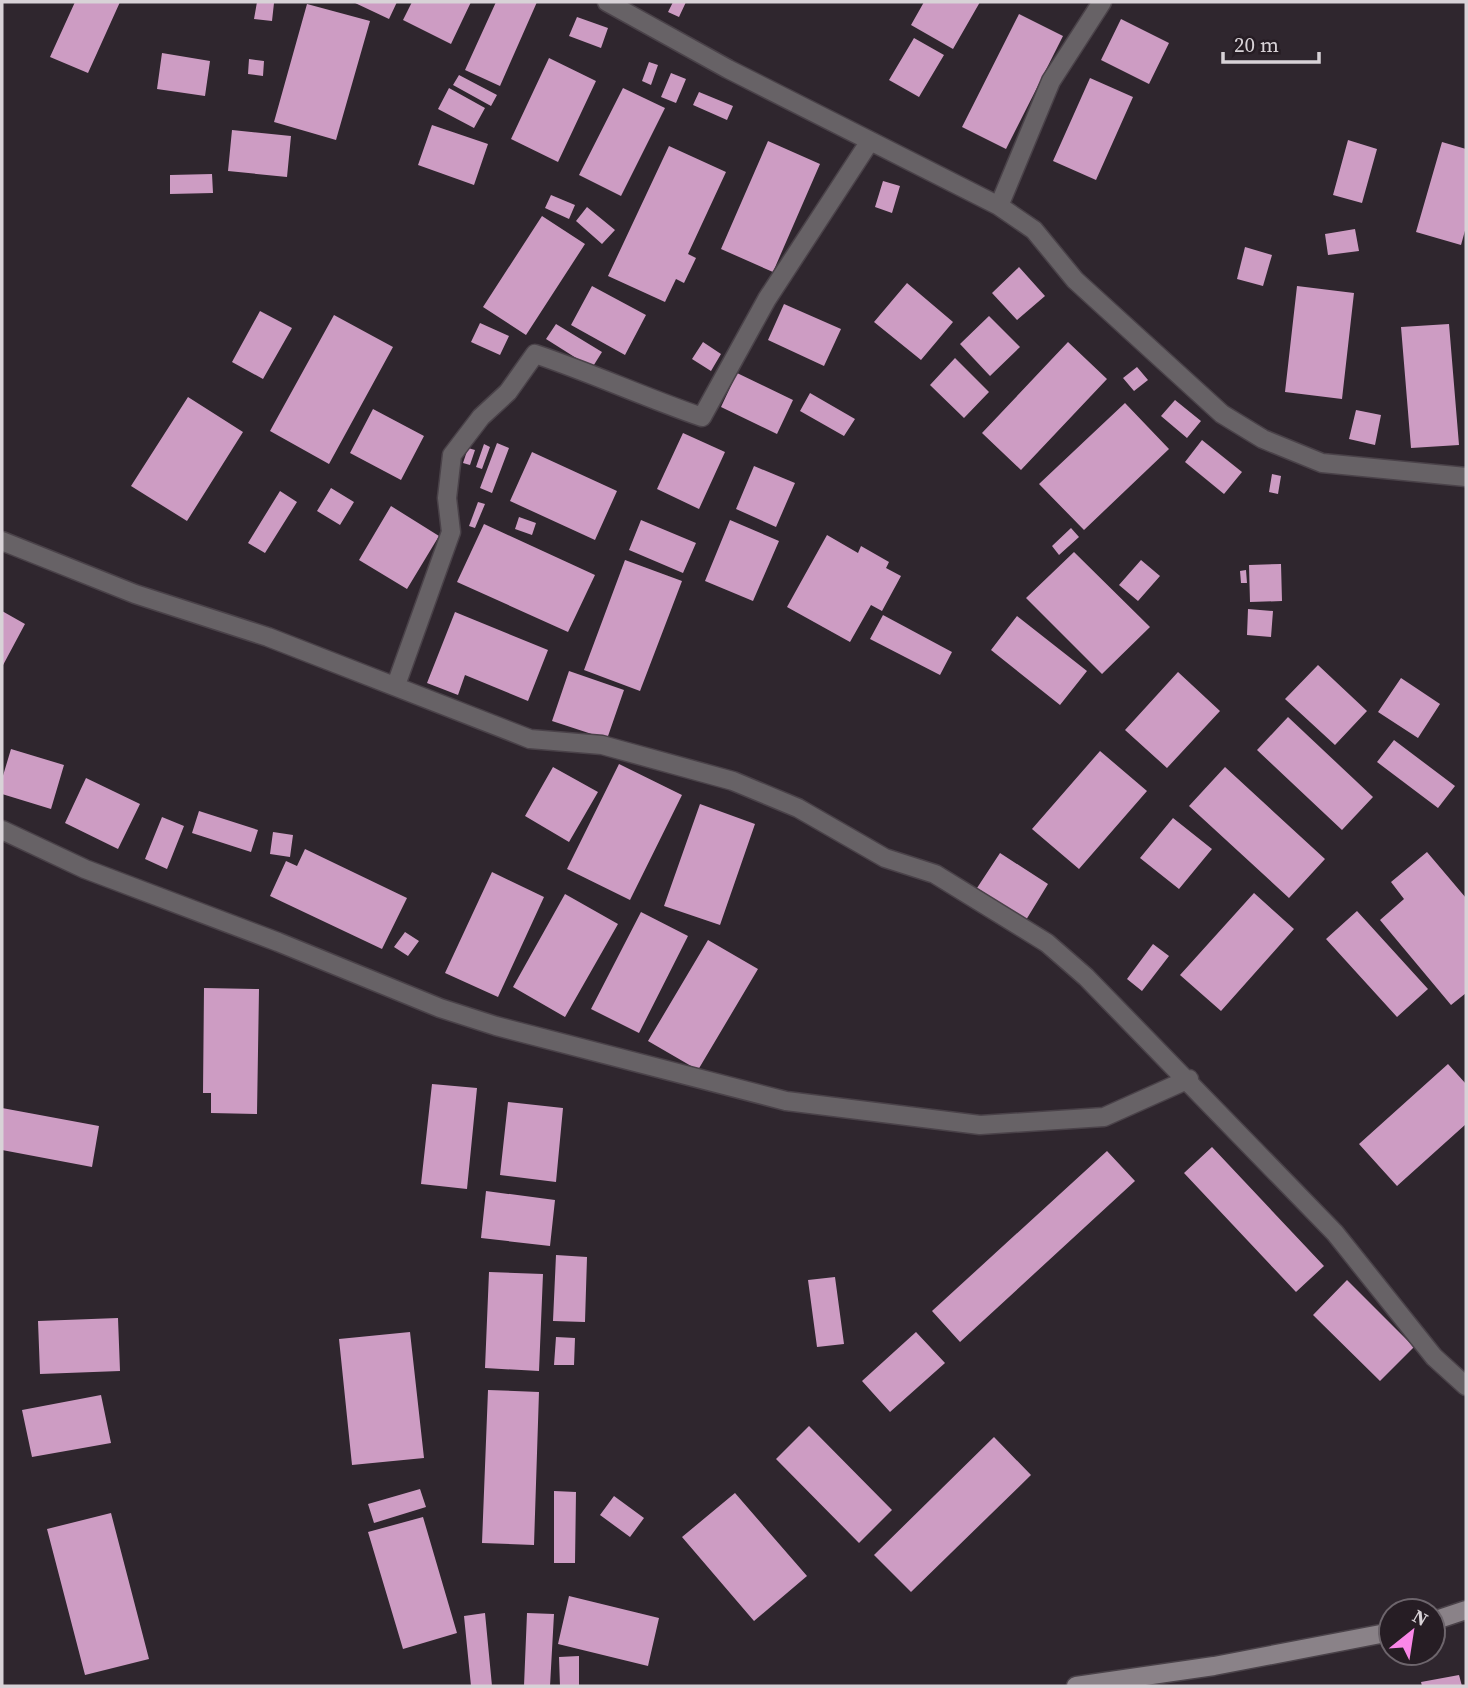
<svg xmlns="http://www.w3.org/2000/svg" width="1468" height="1688" font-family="'Source Serif 4',serif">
	<rect width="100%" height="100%" fill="#2f262e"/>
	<path fill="#cd9cc3" d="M 75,2 L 120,2 L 88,73 L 50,57 Z
		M 257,2 L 274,3 L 272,21 L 254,19 Z
		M 353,2 L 397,2 L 389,19 Z
		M 412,2 L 471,2 L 451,44 L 403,20 Z
		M 496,2 L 537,2 L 500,86 L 465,70 Z
		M 673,2 L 686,2 L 679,17 L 668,12 Z
		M 924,2 L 980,2 L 953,49 L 911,25 Z
		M 307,4 L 370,21 L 336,140 L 274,122 Z
		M 1019,14 L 1063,36 L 1006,149 L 962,127 Z
		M 577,17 L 608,28 L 601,48 L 569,36 Z
		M 1121,19 L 1169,43 L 1149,84 L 1101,60 Z
		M 914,38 L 944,55 L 919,97 L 889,80 Z
		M 162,53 L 210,61 L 205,96 L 157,89 Z
		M 549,58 L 596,81 L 558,162 L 511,139 Z
		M 249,59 L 264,61 L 263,76 L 248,74 Z
		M 649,62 L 658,65 L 651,85 L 642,81 Z
		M 671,73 L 686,79 L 676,103 L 661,97 Z
		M 459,75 L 497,95 L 491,106 L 453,85 Z
		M 1090,78 L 1133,97 L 1096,180 L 1053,161 Z
		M 449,88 L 485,108 L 474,128 L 438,109 Z
		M 623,88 L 665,108 L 621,196 L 579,175 Z
		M 699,92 L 733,106 L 727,120 L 693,105 Z
		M 432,125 L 488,144 L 474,185 L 418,165 Z
		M 232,130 L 291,136 L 287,177 L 228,171 Z
		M 1348,140 L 1377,149 L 1362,203 L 1333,195 Z
		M 768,141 L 820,164 L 773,272 L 721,249 Z
		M 1442,142 L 1466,149 L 1466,227 L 1461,245 L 1416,232 Z
		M 669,146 L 726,172 L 688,254 L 696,258 L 684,283 L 676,279 L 665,302 L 608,276 Z
		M 212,174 L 213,193 L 170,194 L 170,175 Z
		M 883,181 L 900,186 L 892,213 L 875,207 Z
		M 551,195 L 575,205 L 569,219 L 545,208 Z
		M 587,207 L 615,230 L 602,244 L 576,221 Z
		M 542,216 L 585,244 L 526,335 L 483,307 Z
		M 1355,229 L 1359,251 L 1328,255 L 1325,234 Z
		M 1245,247 L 1272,255 L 1263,286 L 1237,279 Z
		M 1019,267 L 1045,296 L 1017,320 L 992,293 Z
		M 907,283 L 953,322 L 921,360 L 874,322 Z
		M 592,286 L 646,315 L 625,355 L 571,325 Z
		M 1297,286 L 1354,293 L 1342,399 L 1285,392 Z
		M 784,304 L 841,329 L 824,366 L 768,340 Z
		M 260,311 L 292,328 L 263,379 L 232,362 Z
		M 334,315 L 393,347 L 329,464 L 270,431 Z
		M 989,316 L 1020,347 L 990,376 L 960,344 Z
		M 480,323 L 509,336 L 500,355 L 471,342 Z
		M 556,324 L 602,352 L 592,368 L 546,339 Z
		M 1449,324 L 1459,445 L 1411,448 L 1401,327 Z
		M 703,342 L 721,354 L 711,371 L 692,359 Z
		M 1068,342 L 1107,379 L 1021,470 L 982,433 Z
		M 955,358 L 989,392 L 964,418 L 930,385 Z
		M 1137,367 L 1148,380 L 1134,391 L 1123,378 Z
		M 737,373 L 793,400 L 777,434 L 721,407 Z
		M 810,393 L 855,419 L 844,436 L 800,411 Z
		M 188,397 L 243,432 L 187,521 L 131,486 Z
		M 1175,400 L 1201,421 L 1187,438 L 1161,416 Z
		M 1125,403 L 1169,449 L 1084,530 L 1039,484 Z
		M 373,409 L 424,436 L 401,480 L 350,453 Z
		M 1356,410 L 1381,415 L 1375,445 L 1349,439 Z
		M 683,433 L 725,452 L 699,509 L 657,489 Z
		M 1202,440 L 1242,472 L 1224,494 L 1185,462 Z
		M 497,443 L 509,448 L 492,493 L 480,488 Z
		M 484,444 L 490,447 L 482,469 L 476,467 Z
		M 468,448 L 475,450 L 470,465 L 463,463 Z
		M 532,452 L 617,491 L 595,540 L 510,501 Z
		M 754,466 L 795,483 L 776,527 L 736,509 Z
		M 1272,474 L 1281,476 L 1278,494 L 1269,492 Z
		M 331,488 L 354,502 L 340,525 L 317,511 Z
		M 280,491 L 297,502 L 265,553 L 248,543 Z
		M 478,502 L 485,504 L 475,528 L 469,526 Z
		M 391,506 L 439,536 L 407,589 L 359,560 Z
		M 519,517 L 536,523 L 532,535 L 515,529 Z
		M 641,520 L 696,543 L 683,573 L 629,550 Z
		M 730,520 L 779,541 L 753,601 L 705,581 Z
		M 484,524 L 595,575 L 568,632 L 457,582 Z
		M 1071,528 L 1079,537 L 1059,555 L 1052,546 Z
		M 827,535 L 858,553 L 861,546 L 889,562 L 886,568 L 901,576 L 882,611 L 871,605 L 850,642 L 787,607 Z
		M 1074,552 L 1150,627 L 1102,674 L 1026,598 Z
		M 625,560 L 682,581 L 640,691 L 584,670 Z
		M 1141,560 L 1160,576 L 1138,601 L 1119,585 Z
		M 1281,564 L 1282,601 L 1250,602 L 1249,565 Z
		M 1246,570 L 1247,583 L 1241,583 L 1240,571 Z
		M 1248,609 L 1273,611 L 1271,637 L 1247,635 Z
		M 2,611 L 25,624 L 2,667 Z
		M 455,612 L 548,650 L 528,701 L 465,675 L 458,695 L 427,683 Z
		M 883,615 L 952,652 L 940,675 L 870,639 Z
		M 1017,616 L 1087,671 L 1060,705 L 991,650 Z
		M 1318,665 L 1367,711 L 1335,745 L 1285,699 Z
		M 569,671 L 624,690 L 607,739 L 552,721 Z
		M 1178,672 L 1220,711 L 1167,768 L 1125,730 Z
		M 1401,678 L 1440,704 L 1418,738 L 1378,712 Z
		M 1288,717 L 1373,797 L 1342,830 L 1257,750 Z
		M 1394,740 L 1455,786 L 1438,808 L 1377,762 Z
		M 11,749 L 64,765 L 51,809 L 2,794 L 2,779 Z
		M 1100,751 L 1147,791 L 1079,869 L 1032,829 Z
		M 619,764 L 682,795 L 630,900 L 567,869 Z
		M 553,767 L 598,792 L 569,842 L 525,816 Z
		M 1225,767 L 1325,859 L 1289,898 L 1189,806 Z
		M 86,778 L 140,804 L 118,849 L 65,823 Z
		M 700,804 L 755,824 L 720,925 L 664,906 Z
		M 199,811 L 258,830 L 251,852 L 192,833 Z
		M 162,817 L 184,826 L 167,869 L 145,859 Z
		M 1173,818 L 1212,849 L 1179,889 L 1140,858 Z
		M 273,832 L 293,835 L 290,857 L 270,854 Z
		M 305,849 L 407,898 L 382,949 L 270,896 L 286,861 L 297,866 Z
		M 1427,852 L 1466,898 L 1466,993 L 1451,1005 L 1380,920 L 1404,899 L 1391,882 Z
		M 1000,853 L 1048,884 L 1026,920 L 977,888 Z
		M 492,872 L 544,897 L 498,997 L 445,973 Z
		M 1254,893 L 1294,929 L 1221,1011 L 1180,975 Z
		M 565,894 L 618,924 L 565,1017 L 513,987 Z
		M 1357,911 L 1428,989 L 1397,1017 L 1326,939 Z
		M 641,912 L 688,936 L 639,1033 L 591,1009 Z
		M 405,932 L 419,941 L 408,956 L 394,947 Z
		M 708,940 L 758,969 L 698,1070 L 648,1041 Z
		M 1153,944 L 1169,956 L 1142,991 L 1127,979 Z
		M 204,988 L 259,989 L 257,1114 L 211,1113 L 211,1093 L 203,1093 Z
		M 1448,1064 L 1466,1084 L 1466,1124 L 1397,1186 L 1359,1144 Z
		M 432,1084 L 477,1088 L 467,1189 L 421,1184 Z
		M 508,1102 L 563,1108 L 556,1182 L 500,1175 Z
		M 2,1108 L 99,1126 L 92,1167 L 2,1150 Z
		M 1212,1147 L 1324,1266 L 1296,1292 L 1184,1173 Z
		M 1107,1151 L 1135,1181 L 960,1342 L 932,1311 Z
		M 486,1191 L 555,1200 L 550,1246 L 481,1238 Z
		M 556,1255 L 587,1257 L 585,1322 L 553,1321 Z
		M 489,1272 L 543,1274 L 539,1371 L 485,1368 Z
		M 835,1277 L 844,1344 L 817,1347 L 808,1280 Z
		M 1347,1280 L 1414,1347 L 1380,1381 L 1313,1315 Z
		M 118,1318 L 120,1371 L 40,1374 L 38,1321 Z
		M 410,1332 L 424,1458 L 352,1465 L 339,1339 Z
		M 916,1332 L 945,1363 L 890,1412 L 862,1381 Z
		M 556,1337 L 575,1338 L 574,1365 L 554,1365 Z
		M 488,1390 L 539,1392 L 534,1545 L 482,1543 Z
		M 101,1395 L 111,1443 L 32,1457 L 22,1410 Z
		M 809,1426 L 892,1510 L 859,1543 L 776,1459 Z
		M 994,1437 L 1031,1475 L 911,1592 L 874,1555 Z
		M 420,1489 L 426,1507 L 374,1523 L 368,1504 Z
		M 554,1491 L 576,1492 L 575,1563 L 554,1563 Z
		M 735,1493 L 807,1576 L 754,1621 L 682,1537 Z
		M 614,1496 L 644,1518 L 630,1537 L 600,1515 Z
		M 111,1513 L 149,1659 L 85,1675 L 47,1529 Z
		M 423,1517 L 457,1633 L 403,1649 L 368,1532 Z
		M 569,1596 L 659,1618 L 648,1666 L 558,1644 Z
		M 485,1613 L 492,1686 L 471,1686 L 464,1616 Z
		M 527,1613 L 554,1614 L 550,1686 L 524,1686 Z
		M 579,1656 L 579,1686 L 560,1686 L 559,1657 Z
		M 1459,1675 L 1462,1686 L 1422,1686 L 1421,1682 Z"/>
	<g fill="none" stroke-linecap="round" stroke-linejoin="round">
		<g stroke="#4a4249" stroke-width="21">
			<path id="street" d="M 607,2 L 728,69 L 999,206 L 1034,230 L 1075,280 L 1222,414 L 1263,439 L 1322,463 L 1466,477
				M 999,206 L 1051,81 L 1102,2
				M 2,541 L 135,594 L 268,637 L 530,739 L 602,745 L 733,781 L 798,808 L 885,858 L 935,874 L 1047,943 L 1086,977 L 1335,1233 L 1434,1357 L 1466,1386
				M 396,685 L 451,532 L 447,498 L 452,455 L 481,417 L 508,392 L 535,354 C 592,373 646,398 702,417 L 767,299 L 870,141
				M 2,830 L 85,869 L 278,942 L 440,1008 L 496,1026 L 786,1101 L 980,1125 L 1104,1117 L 1189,1079"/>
		</g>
		<g stroke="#4a4249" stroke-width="21">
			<path id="secondary" d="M 1433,1621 L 1466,1610
				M 1076,1686 L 1214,1666 L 1391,1632"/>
		</g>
		<use href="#street" stroke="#676266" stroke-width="18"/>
		<use href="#secondary" stroke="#8a8288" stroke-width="18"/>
	</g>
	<rect width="1468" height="1688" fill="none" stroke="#d8d2d7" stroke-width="7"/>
	<g transform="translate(1412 1632) rotate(30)"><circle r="33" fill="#261d24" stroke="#6d656c" stroke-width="2"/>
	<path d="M0-5L12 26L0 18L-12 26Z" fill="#fa87e8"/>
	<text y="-10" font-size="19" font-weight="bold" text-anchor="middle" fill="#d8d2d7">N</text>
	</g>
	<path d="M1223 52v10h96v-10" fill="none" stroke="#d8d2d7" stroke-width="3.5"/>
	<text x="1234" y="52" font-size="21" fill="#d8d2d7" stroke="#261d24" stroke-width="5" paint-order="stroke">20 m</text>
</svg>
